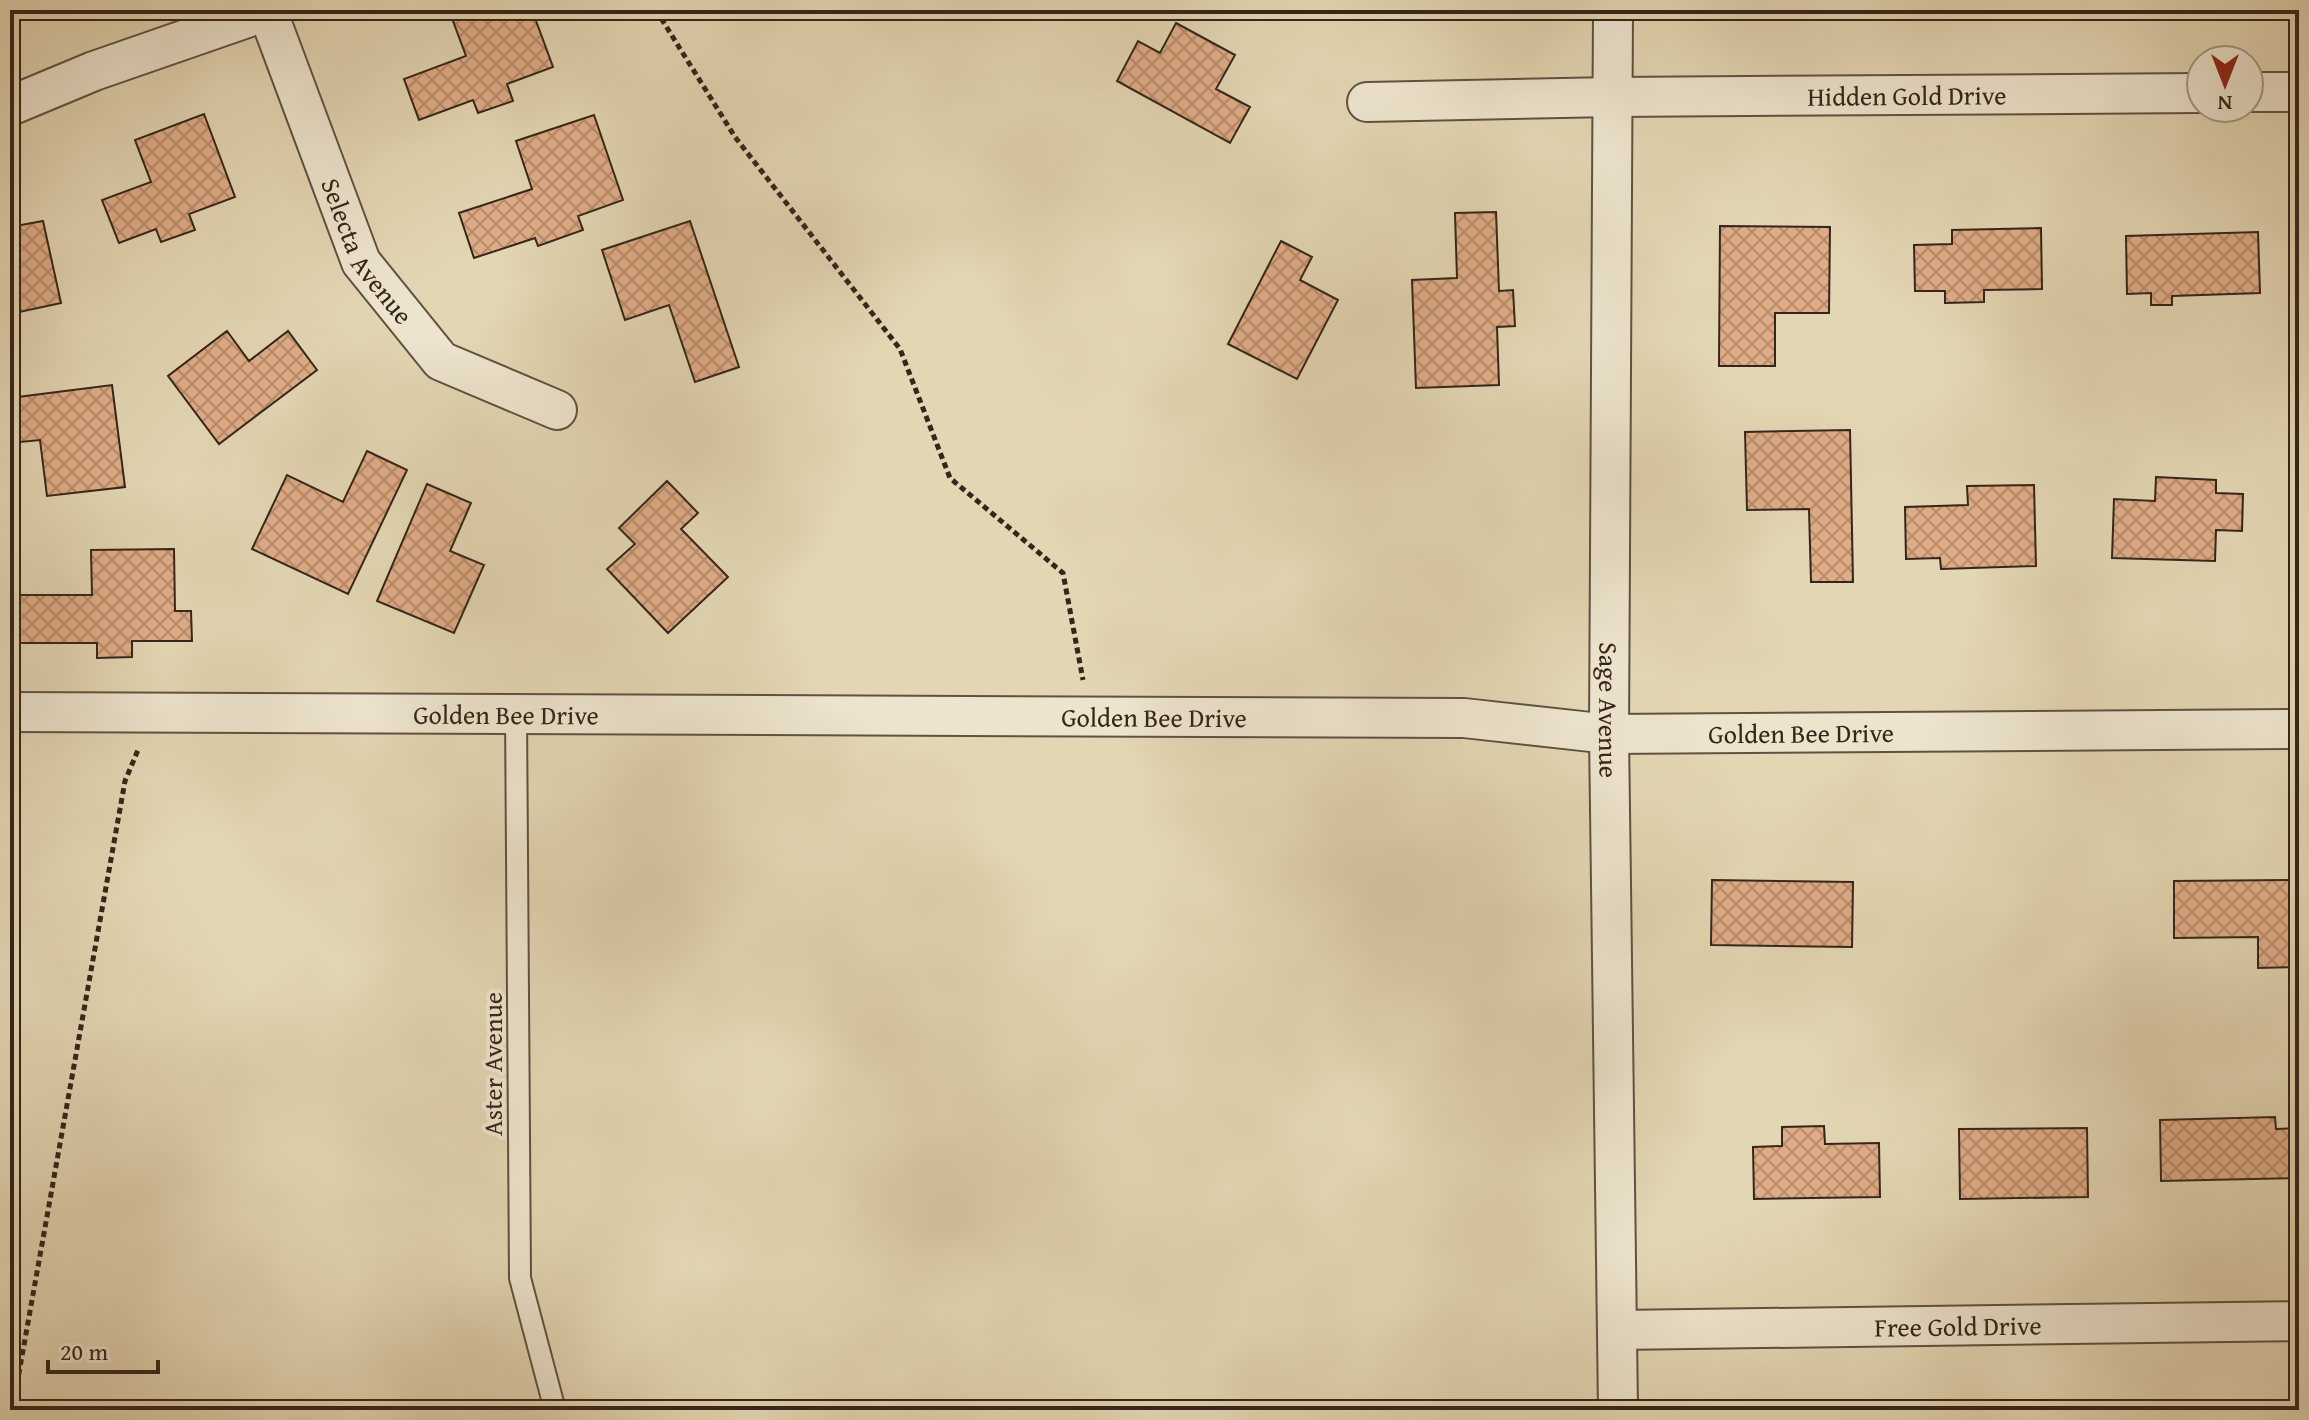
<svg xmlns="http://www.w3.org/2000/svg" width="2309" height="1420" font-family="'Gentium Book Plus',serif">
	<defs>
		<pattern id="building-cross-hatch" width="8" height="8" patternUnits="userSpaceOnUse" patternTransform="scale(2)"><rect width="8" height="8" fill="#e0ac86"/><path d="M0 0l8 8M0 8l8-8" fill="none" stroke="#b68c6d"/></pattern>
	</defs>
	<rect width="100%" height="100%" fill="#e3d6b3"/>
	<filter id="stains"><feTurbulence type="fractalNoise" baseFrequency=".0025" numOctaves="4"/><feColorMatrix values="0 0 0 0 .2 0 0 0 0 .09 0 0 0 0 .02 0 0 0 .5 -.17"/></filter>
	<radialGradient id="worn" r=".72"><stop offset=".6" stop-color="#630" stop-opacity="0"/><stop offset="1" stop-color="#630" stop-opacity=".3"/></radialGradient>
	<path fill="url(#building-cross-hatch)" stroke="#35251b" stroke-width="2" d="M 457,10 L 532,10 L 553,67 L 507,84 L 513,101 L 478,113 L 473,100 L 419,120 L 404,79 L 466,56 L 450,13 Z
		M 1176,23 L 1235,55 L 1216,89 L 1250,107 L 1230,143 L 1117,81 L 1138,41 L 1160,53 Z
		M 204,114 L 235,197 L 189,214 L 195,230 L 161,242 L 156,229 L 119,243 L 102,200 L 151,182 L 135,140 Z
		M 594,115 L 623,200 L 578,216 L 583,230 L 538,246 L 535,238 L 474,258 L 459,213 L 532,189 L 516,141 Z
		M 1496,212 L 1499,291 L 1513,290 L 1515,326 L 1497,327 L 1499,385 L 1416,388 L 1412,280 L 1457,278 L 1455,213 Z
		M 43,221 L 61,303 L 10,314 L 10,227 Z
		M 690,221 L 739,367 L 695,382 L 669,305 L 625,320 L 602,250 Z
		M 1720,226 L 1830,227 L 1829,313 L 1775,313 L 1775,366 L 1719,366 Z
		M 2041,228 L 2042,289 L 1984,290 L 1984,302 L 1945,303 L 1945,291 L 1915,291 L 1914,245 L 1952,244 L 1952,230 Z
		M 2258,232 L 2260,293 L 2172,296 L 2172,305 L 2151,305 L 2151,293 L 2127,294 L 2126,236 Z
		M 1281,241 L 1312,257 L 1300,280 L 1338,300 L 1297,379 L 1228,344 Z
		M 227,331 L 249,361 L 288,331 L 317,370 L 219,444 L 168,376 Z
		M 112,385 L 125,487 L 47,496 L 40,440 L 10,443 L 10,398 Z
		M 1850,430 L 1853,582 L 1811,582 L 1809,509 L 1747,510 L 1745,432 Z
		M 367,451 L 407,470 L 348,594 L 252,549 L 287,475 L 343,502 Z
		M 2156,477 L 2216,480 L 2216,493 L 2243,494 L 2242,531 L 2216,530 L 2215,561 L 2112,558 L 2114,499 L 2155,501 Z
		M 667,481 L 698,513 L 681,529 L 728,577 L 668,633 L 607,569 L 635,544 L 619,528 Z
		M 427,484 L 471,503 L 450,551 L 484,565 L 454,633 L 377,601 Z
		M 2034,485 L 2036,566 L 1941,569 L 1940,558 L 1906,559 L 1905,507 L 1968,505 L 1967,486 Z
		M 174,549 L 175,611 L 191,611 L 192,641 L 132,641 L 132,657 L 97,658 L 97,643 L 17,643 L 17,595 L 92,595 L 91,550 Z
		M 1712,880 L 1853,882 L 1852,947 L 1711,945 Z
		M 2299,880 L 2299,967 L 2258,968 L 2258,937 L 2174,938 L 2174,881 Z
		M 2275,1117 L 2276,1129 L 2299,1128 L 2299,1178 L 2161,1181 L 2160,1120 Z
		M 1824,1126 L 1825,1144 L 1879,1143 L 1880,1197 L 1754,1199 L 1753,1147 L 1782,1146 L 1782,1127 Z
		M 2087,1128 L 2088,1197 L 1960,1199 L 1959,1129 Z"/>
	<g fill="none" stroke-linecap="round" stroke-linejoin="round">
		<g stroke="#605141" stroke-width="24">
			<path id="service" d="M 516,713 L 520,1278 L 555,1410"/>
		</g>
		<g stroke="#605141" stroke-width="42">
			<g id="minor">
				<path id="s1" d="M 267,10 L 361,262 L 441,361 L 557,410"/>
				<path id="s2" d="M 1613,10 L 1609,734 L 1618,1410"/>
				<path d="M 2249,92 L 2299,92"/>
				<path id="s3" d="M 1367,102 L 1612,97 L 2201,93"/>
				<path d="M 10,106 L 94,71 L 267,11"/>
				<path id="s4" d="M 10,712 L 1464,718 L 1609,734 L 2299,729"/>
				<path id="s5" d="M 1618,1330 L 2299,1321"/>
			</g>
		</g>
		<path stroke="#35251b" stroke-width="5" stroke-dasharray="6 4" stroke-linecap="butt" d="M 656,10 L 735,137 L 900,349 L 950,478 L 1063,573 L 1083,680
			M 10,1403 L 15,1395 L 125,781 L 138,750"/>
		<use href="#service" stroke="#ede4ce" stroke-width="20"/>
		<use href="#minor" stroke="#ede4ce" stroke-width="38"/>
	</g>
	<g text-anchor="middle" dominant-baseline="central" stroke-width="8" stroke-linejoin="round" paint-order="stroke">
		<g font-size="26" fill="#35251b" stroke="#ede4ce">
			<text stroke="none"><textPath href="#s3" startOffset="540">Hidden Gold Drive</textPath></text>
			<text stroke="none"><textPath href="#s1" startOffset="262">Selecta Avenue</textPath></text>
			<text stroke="none"><textPath href="#s2" startOffset="700">Sage Avenue</textPath></text>
			<text stroke="none"><textPath href="#s4" startOffset="496">Golden Bee Drive</textPath></text>
			<text stroke="none"><textPath href="#s4" startOffset="1144">Golden Bee Drive</textPath></text>
			<text stroke="none"><textPath href="#s4" startOffset="1792">Golden Bee Drive</textPath></text>
			<text transform="translate(492 1064) rotate(-90)">Aster Avenue</text>
			<text stroke="none"><textPath href="#s5" startOffset="340">Free Gold Drive</textPath></text>
		</g>
	</g>
	<rect width="2309" height="1420" fill="none" stroke="#e3d6b3" stroke-width="40"/>
	<rect x="12" y="12" width="2285" height="1396" fill="none" stroke="#35251b" stroke-width="4"/>
	<rect x="20" y="20" width="2269" height="1380" fill="none" stroke="#35251b" stroke-width="2"/>
	<g transform="translate(2225 84) rotate(180)"><circle r="38" fill="#ede4ce" stroke="#a39886" stroke-width="2"/>
	<path d="M0-6L14 30L0 20L-14 30Z" fill="#8f2418"/>
	<text y="-12" font-size="22" font-weight="bold" text-anchor="middle" fill="#35251b">N</text>
	</g>
	<path d="M48 1360v12h110v-12" fill="none" stroke="#35251b" stroke-width="4"/>
	<text x="60" y="1360" font-size="24" fill="#35251b" stroke="#ede4ce" stroke-width="6" paint-order="stroke">20 m</text>
	<rect width="100%" height="100%" filter="url(#stains)"/>
	<rect width="100%" height="100%" fill="url(#worn)"/>
</svg>
